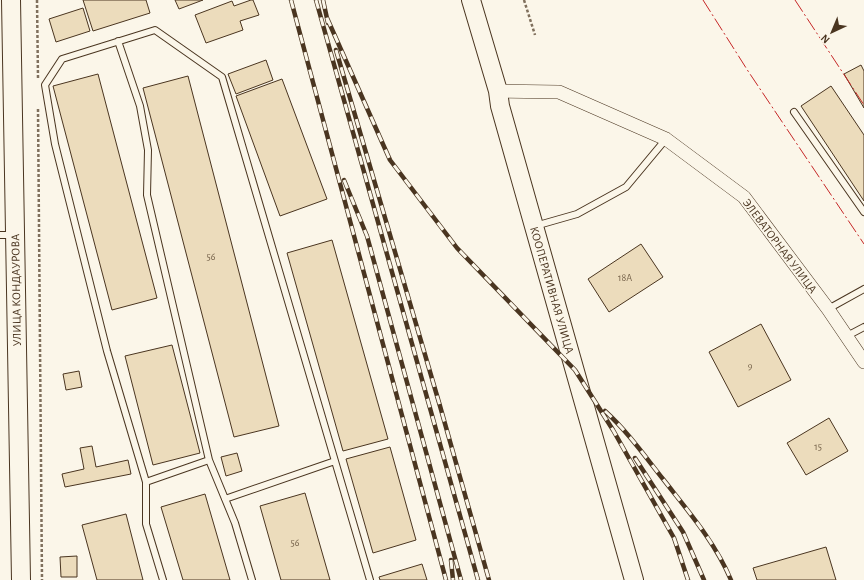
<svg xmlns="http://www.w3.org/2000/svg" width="864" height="580" font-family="'Alegreya Sans',sans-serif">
	<rect width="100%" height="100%" fill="#fbf6e9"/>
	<path fill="#ecdcbc" stroke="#4a3520" d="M 83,0 L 146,0 L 150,13 L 93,31 Z
		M 175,0 L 203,0 L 179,9 Z
		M 251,0 L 253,0 L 259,15 L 240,21 L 243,30 L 206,43 L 195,15 L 232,1 L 234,6 Z
		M 83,8 L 90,31 L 56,42 L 49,19 Z
		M 266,60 L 273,80 L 236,94 L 228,74 Z
		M 861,65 L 864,71 L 864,108 L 844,74 Z
		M 98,74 L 157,298 L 112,310 L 53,86 Z
		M 188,76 L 279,426 L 234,437 L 143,88 Z
		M 282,79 L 327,199 L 280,216 L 236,96 Z
		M 831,86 L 864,135 L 864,201 L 801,106 Z
		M 332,240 L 388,439 L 343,451 L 287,253 Z
		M 641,244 L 663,277 L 609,312 L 588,279 Z
		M 761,324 L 791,380 L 738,407 L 709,352 Z
		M 172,345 L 200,453 L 153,465 L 125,356 Z
		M 79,371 L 82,387 L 66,390 L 63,374 Z
		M 829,418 L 848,451 L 806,475 L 787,443 Z
		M 92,446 L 96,467 L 128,460 L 131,474 L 65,487 L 62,474 L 84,469 L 80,448 Z
		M 390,447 L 416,540 L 373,553 L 346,459 Z
		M 237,453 L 242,471 L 226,476 L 221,457 Z
		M 305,493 L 330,580 L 281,580 L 260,506 Z
		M 205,494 L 230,580 L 183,580 L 161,507 Z
		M 126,514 L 143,580 L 97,580 L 82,525 Z
		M 826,547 L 836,580 L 757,580 L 753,568 Z
		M 77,556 L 77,577 L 61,577 L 60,557 Z
		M 422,564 L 427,580 L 380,580 L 379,577 Z"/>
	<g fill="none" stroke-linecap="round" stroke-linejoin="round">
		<g stroke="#4a3520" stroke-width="8">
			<path id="lane" d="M 118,41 L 140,106 L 148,150 L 147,195 L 209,460 L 146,482
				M 794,112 L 864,212
				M 535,226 L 577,214 L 626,187 L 666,139
				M 0,235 L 14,235
				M 828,309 L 864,289
				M 847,336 L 864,327
				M 209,460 L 235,523 L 252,580
				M 225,499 L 335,461
				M 163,580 L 146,524 L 146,482 L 107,351 L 55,144 L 45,85 L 62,59 L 155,30 L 222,77 L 370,580"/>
		</g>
		<g stroke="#4a3520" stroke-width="14">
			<path id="street" d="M 498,91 L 559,92 L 666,139 L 744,197 L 828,309 L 864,362"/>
		</g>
		<g stroke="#4a3520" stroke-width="20">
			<path id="secondary" d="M 11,0 L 21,580
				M 471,0 L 498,91 L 500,106 L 634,580"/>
		</g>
		<path stroke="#7f6f5c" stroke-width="2.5" stroke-dasharray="3 2" stroke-linecap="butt" d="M 37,0 L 38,78
			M 524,0 L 535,35
			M 38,109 L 42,580"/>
		<use href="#lane" stroke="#fbf6e9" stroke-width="6"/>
		<use href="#street" stroke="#fbf6e9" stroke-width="13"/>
		<use href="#secondary" stroke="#fbf6e9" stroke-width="18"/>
		<g stroke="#4a3520" stroke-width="4.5">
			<path id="rail" d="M 291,0 L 446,580
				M 316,0 L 478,580
				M 323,0 L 328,23
				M 327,18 L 390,160 L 457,248 L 575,370 L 613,430 L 674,538 L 688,580
				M 336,50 L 440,406 L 489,580
				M 344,180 L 367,236 L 461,580
				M 605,411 C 627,431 644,455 663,479 C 688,511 715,542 731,580
				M 635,458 L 683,532 L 704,580
				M 451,560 L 453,580"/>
		</g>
		<use href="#rail" stroke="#fbf6e9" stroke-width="3" stroke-dasharray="9" stroke-linecap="butt"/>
		<path stroke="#c62828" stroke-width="1" stroke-dasharray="14 3 2 3" stroke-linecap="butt" d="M 703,0 L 748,71 L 864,244
			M 795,0 L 864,105"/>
	</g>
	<g text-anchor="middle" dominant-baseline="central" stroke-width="3" stroke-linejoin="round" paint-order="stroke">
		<g font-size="10" fill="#725f47">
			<text x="211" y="257">56</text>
			<text x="625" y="278">18А</text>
			<text x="750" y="366">9</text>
			<text x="818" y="447">15</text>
			<text x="295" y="543">56</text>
		</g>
		<g font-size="12" fill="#4a3520" stroke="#fbf6e9">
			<text transform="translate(780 246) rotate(53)">ЭЛЕВАТОРНАЯ УЛИЦА</text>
			<text transform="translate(16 290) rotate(-91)">УЛИЦА КОНДАУРОВА</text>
			<text transform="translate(552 290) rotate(74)">КООПЕРАТИВНАЯ УЛИЦА</text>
		</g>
	</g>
	<g transform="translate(832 32) rotate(224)" stroke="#fbf6e9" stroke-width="3" paint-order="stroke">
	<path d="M0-3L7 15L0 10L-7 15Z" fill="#4a3520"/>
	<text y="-6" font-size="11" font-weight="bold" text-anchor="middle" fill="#4a3520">N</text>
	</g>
</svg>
